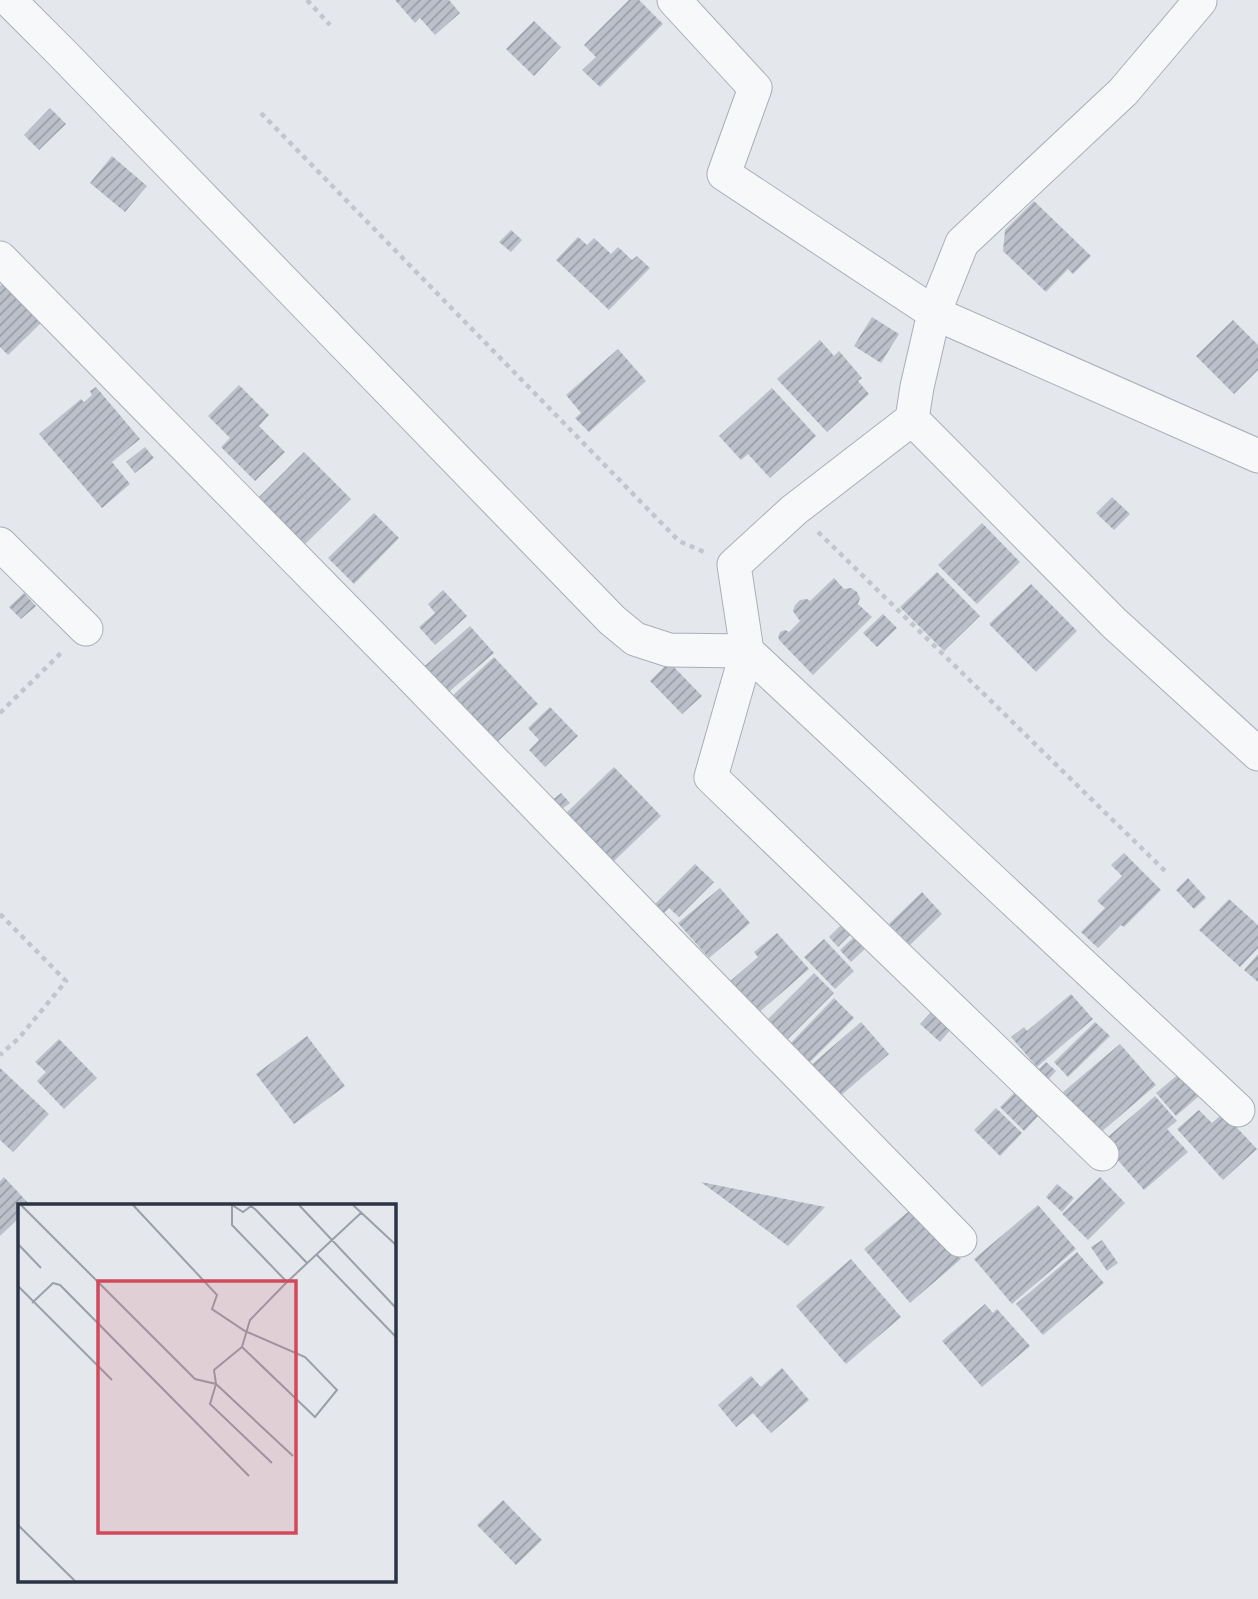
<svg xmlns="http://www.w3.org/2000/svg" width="1258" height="1599" font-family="'Nunito Sans',sans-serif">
	<defs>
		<pattern id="building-hatch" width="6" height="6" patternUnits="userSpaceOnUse" patternTransform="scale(1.75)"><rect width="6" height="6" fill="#bbc0ca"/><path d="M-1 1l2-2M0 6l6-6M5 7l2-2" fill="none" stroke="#989da6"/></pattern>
	</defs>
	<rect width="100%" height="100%" fill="#e4e7ec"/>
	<path fill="url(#building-hatch)" d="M 395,0 L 449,0 L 460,13 L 435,35 L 420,18 L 415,23 Z
		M 629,0 L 639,0 L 663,24 L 600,87 L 582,70 L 596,57 L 584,45 Z
		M 534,21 L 561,47 L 534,76 L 506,49 Z
		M 50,108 L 66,124 L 39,150 L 24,135 Z
		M 112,156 L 147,186 L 125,212 L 90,183 Z
		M 1034,201 L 1091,256 L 1073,274 L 1068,269 L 1046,292 L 1003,251 L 1005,230 Z
		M 511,230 L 522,240 L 511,252 L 499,242 Z
		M 578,237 L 587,245 L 594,238 L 611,254 L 618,247 L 632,260 L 637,256 L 650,268 L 609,310 L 556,260 Z
		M 2,284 L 41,323 L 8,355 L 0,347 L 0,286 Z
		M 872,317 L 899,334 L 881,363 L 854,346 Z
		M 1233,320 L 1258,345 L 1258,370 L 1234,394 L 1196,356 Z
		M 820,340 L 834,356 L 839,351 L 862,378 L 858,381 L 869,394 L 827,432 L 777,379 Z
		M 618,349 L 646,381 L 589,432 L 575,418 L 581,413 L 566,395 Z
		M 239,385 L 269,415 L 259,426 L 285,452 L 255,481 L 221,447 L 230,438 L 208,416 Z
		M 96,387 L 140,439 L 112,462 L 130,484 L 102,508 L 39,434 L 81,399 L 84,402 L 92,395 L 90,391 Z
		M 772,388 L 816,436 L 770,478 L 748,454 L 741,460 L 719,436 Z
		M 145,447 L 154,458 L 135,473 L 126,462 Z
		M 304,452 L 351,499 L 304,545 L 257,499 Z
		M 1112,497 L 1130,514 L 1114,530 L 1096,513 Z
		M 374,513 L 399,538 L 354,584 L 328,558 Z
		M 982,523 L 1020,562 L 977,604 L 938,565 Z
		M 937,572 L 980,616 L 944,651 L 900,607 Z
		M 834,578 L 844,589 L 851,588 L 857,592 L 860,598 L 858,604 L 872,617 L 813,675 L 780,641 L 778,637 L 780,632 L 785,630 L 789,632 L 800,621 L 793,611 L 795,605 L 800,600 L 807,599 L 810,601 Z
		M 1031,584 L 1077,631 L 1036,672 L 989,624 Z
		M 443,590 L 467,616 L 435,645 L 419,627 L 435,613 L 428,604 Z
		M 24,593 L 36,606 L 21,619 L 9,607 Z
		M 883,614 L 897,628 L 877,647 L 863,633 Z
		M 470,626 L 494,653 L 443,697 L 419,671 Z
		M 494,657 L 538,704 L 494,745 L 450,698 Z
		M 669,662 L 702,696 L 682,714 L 650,681 Z
		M 550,707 L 578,736 L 545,767 L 529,750 L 539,740 L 528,728 Z
		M 614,767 L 661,816 L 613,862 L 566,813 Z
		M 561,793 L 570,803 L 558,812 L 550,802 Z
		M 1124,853 L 1161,890 L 1124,927 L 1121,925 L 1098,948 L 1081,932 L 1105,908 L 1097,901 L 1122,876 L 1111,865 Z
		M 695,864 L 714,882 L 679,917 L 669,908 L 659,918 L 650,909 Z
		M 1188,878 L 1206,898 L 1194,909 L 1176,890 Z
		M 720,888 L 750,923 L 709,958 L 678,923 Z
		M 922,892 L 942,914 L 910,945 L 889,924 Z
		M 1229,899 L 1258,925 L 1258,948 L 1240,967 L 1199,930 Z
		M 842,924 L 851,934 L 838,947 L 829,937 Z
		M 777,933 L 809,969 L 756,1015 L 728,983 L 758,957 L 754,952 Z
		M 855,936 L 866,948 L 851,962 L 840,950 Z
		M 824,939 L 854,971 L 835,989 L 804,957 Z
		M 1258,954 L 1258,982 L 1244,970 Z
		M 814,973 L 834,993 L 782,1045 L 762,1025 Z
		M 1071,994 L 1093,1019 L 1037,1067 L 1011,1037 L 1024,1027 L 1027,1031 Z
		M 834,998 L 854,1018 L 805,1067 L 786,1048 Z
		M 933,1010 L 953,1027 L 940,1042 L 920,1024 Z
		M 861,1022 L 889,1054 L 838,1098 L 810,1066 Z
		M 1095,1022 L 1110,1036 L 1068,1077 L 1054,1062 Z
		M 307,1036 L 345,1086 L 294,1124 L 256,1074 Z
		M 59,1039 L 97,1078 L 64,1109 L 37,1081 L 46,1072 L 35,1062 Z
		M 1120,1044 L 1156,1085 L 1099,1134 L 1063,1092 Z
		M 1046,1062 L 1056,1071 L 1048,1080 L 1038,1070 Z
		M 0,1068 L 49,1114 L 13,1152 L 0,1140 Z
		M 1180,1073 L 1199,1096 L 1176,1116 L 1156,1093 Z
		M 1014,1093 L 1038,1116 L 1024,1131 L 1000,1107 Z
		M 1155,1096 L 1177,1121 L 1167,1129 L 1188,1152 L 1144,1190 L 1102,1142 Z
		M 996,1108 L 1022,1133 L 1000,1156 L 974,1130 Z
		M 1199,1110 L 1212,1123 L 1223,1113 L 1257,1149 L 1223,1180 L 1177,1129 Z
		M 4,1177 L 30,1205 L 19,1205 L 19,1218 L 0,1236 L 0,1181 Z
		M 1100,1177 L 1125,1203 L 1088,1240 L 1062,1214 Z
		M 701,1182 L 825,1207 L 788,1246 Z
		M 1057,1184 L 1074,1198 L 1062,1212 L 1046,1197 Z
		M 1038,1205 L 1076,1249 L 1012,1304 L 974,1259 Z
		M 915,1206 L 961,1259 L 910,1303 L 864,1249 Z
		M 1102,1240 L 1118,1263 L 1107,1271 L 1091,1247 Z
		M 1077,1252 L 1104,1283 L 1043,1335 L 1016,1304 Z
		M 851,1259 L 901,1317 L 846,1364 L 796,1306 Z
		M 985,1304 L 993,1313 L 997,1309 L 1030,1346 L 982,1387 L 942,1341 Z
		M 782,1368 L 809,1400 L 771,1433 L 753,1413 L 736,1427 L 718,1405 L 751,1376 L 761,1387 Z
		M 503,1500 L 542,1540 L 516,1565 L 477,1525 Z"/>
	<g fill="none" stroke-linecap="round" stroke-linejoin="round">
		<g stroke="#a9aeb7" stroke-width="35">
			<path id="street" d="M 9,0 L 62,53 L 612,620 L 635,639 L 669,650 L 747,651 L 1238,1110
				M 674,0 L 755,88 L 724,174 L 934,313 L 1258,456
				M 0,258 L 408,673 L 651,924 L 960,1240
				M 912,419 L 1114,623 L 1258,754
				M 0,544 L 86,629
				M 1102,1154 L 711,777 L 747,651 L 734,565 L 794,510 L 912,419 L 917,387 L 934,313 L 962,243 L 1123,92 L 1200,1"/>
		</g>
		<path stroke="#c2c5cb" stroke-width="4.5" stroke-dasharray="5 5" stroke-linecap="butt" d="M 307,0 L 330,25
			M 261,113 L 679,541 L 704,552
			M 818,532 L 1166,872
			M 0,713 L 63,651
			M 0,914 L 66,981 L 19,1038 L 0,1055"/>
		<use href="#street" stroke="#f7f8fa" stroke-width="33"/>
	</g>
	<g transform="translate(18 1204)">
		<rect width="378" height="378" fill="#e4e7ec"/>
		<path fill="none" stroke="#9a9fa9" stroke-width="2" d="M 3,1 L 177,175 L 198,180 L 275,252M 115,1 L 199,91 L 194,105 L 227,127 L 287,153 L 319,186 L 297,213 L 224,143M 214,1 L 214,21 L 269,78 L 344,8M 214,1 L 225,8 L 233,2 L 238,6 L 289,59M 281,1 L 378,104M 335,1 L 378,41M 0,40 L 23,64M 298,50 L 378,133M 0,82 L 94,176M 14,99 L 35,79 L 42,81 L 231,272M 254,259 L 192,200 L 198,180 L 196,166 L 224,143 L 232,116 L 269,78M 0,321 L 57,377"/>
		<path fill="#d1495b" fill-opacity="0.15" stroke="#d1495b" stroke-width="3.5" d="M 80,77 L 278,77 L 278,329 L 80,329 Z"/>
		<rect width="378" height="378" fill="none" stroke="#2b3445" stroke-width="3.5"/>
	</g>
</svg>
